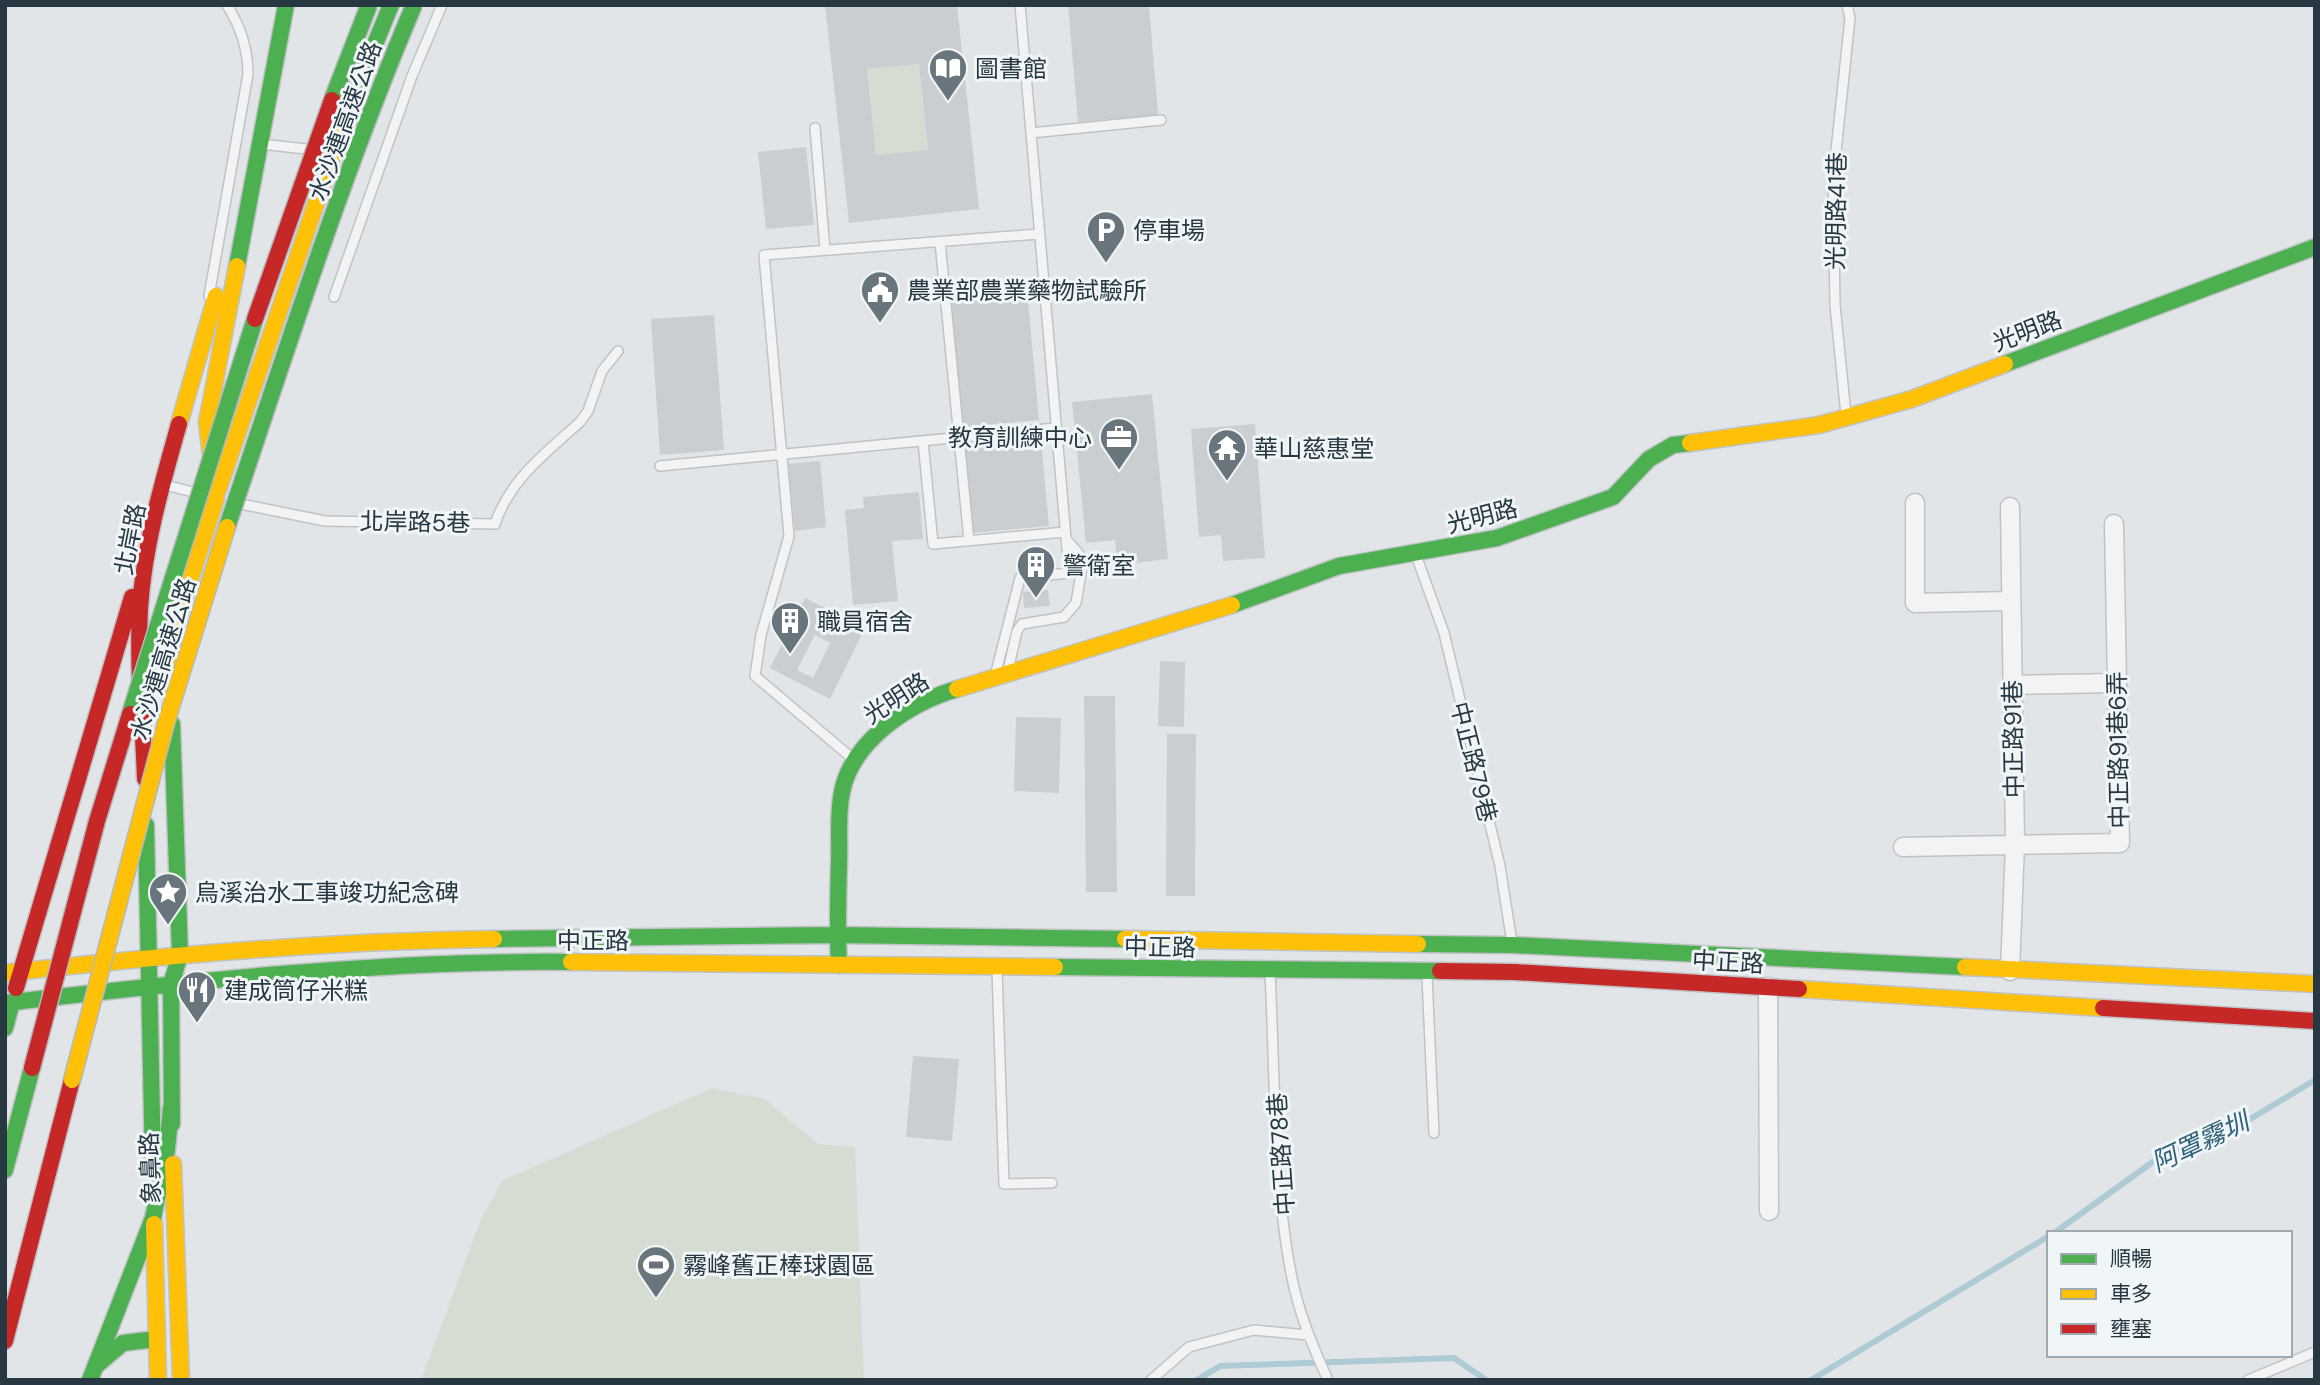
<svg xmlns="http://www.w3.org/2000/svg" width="2320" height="1385" font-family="'DM Sans','Noto Sans TC',sans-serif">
	<rect width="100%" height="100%" fill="#e2e5e8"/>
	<path fill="#d5dcd2" d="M 919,64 L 928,150 L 876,155 L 867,69 Z
		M 712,1088 L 765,1099 L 818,1144 L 855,1147 L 864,1380 L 421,1380 L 481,1219 L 502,1181 Z"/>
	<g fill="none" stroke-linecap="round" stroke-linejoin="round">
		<path stroke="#aecad4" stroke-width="6" d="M 2054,1233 L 2168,1151 L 2227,1133 L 2315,1080
			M 1197,1380 L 1220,1366 L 1454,1358 L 1486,1380
			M 1811,1380 L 2049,1236"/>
	</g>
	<path fill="#cbced0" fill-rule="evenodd" d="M 825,5 L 957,5 L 979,209 L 849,223 ZM 919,64 L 928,150 L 876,155 L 867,69 Z
		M 1068,5 L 1149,5 L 1158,115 L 1078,122 Z
		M 806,147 L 814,225 L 766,229 L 758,152 Z
		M 1026,280 L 1039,420 L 962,427 L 949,287 Z
		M 714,315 L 724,450 L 660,455 L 651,319 Z
		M 1152,394 L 1168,559 L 1118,565 L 1115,540 L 1086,543 L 1072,402 Z
		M 1255,424 L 1265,558 L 1223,561 L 1221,535 L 1199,537 L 1191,429 Z
		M 1041,441 L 1049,526 L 972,533 L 964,448 Z
		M 820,461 L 826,527 L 795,531 L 788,464 Z
		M 919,492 L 923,539 L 892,541 L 898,601 L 853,605 L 845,510 L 864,508 L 863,497 Z
		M 1048,590 L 1050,606 L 1024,608 L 1023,592 Z
		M 805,598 L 865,628 L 830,699 L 770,668 ZM 815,635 L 830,643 L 813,678 L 797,670 Z
		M 1160,661 L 1185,662 L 1184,727 L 1158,726 Z
		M 1084,696 L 1115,696 L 1117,892 L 1086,892 Z
		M 1016,717 L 1061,718 L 1059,793 L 1014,791 Z
		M 1167,734 L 1196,734 L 1195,896 L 1166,896 Z
		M 913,1056 L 959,1059 L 952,1141 L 906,1137 Z"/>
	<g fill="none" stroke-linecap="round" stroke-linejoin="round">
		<g stroke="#c0c3c6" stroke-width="12">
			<path id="lane" d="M 815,128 L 825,250
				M 1031,133 L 1161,120
				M 261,144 L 306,149
				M 940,242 L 969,541
				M 209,296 L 248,74 C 248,48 241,27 227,5
				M 334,297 L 412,76 L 442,5
				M 1846,415 L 1835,305 L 1833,180 L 1850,18 L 1847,5
				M 923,441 L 933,544 L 1065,532
				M 660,466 L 1056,428
				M 165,485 L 193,492
				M 241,504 L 325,521 L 495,524 C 510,479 546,453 580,422 L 588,411 L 602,371 L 618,351
				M 1416,555 L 1444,633 L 1500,866 L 1512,943
				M 1008,670 L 1017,631 L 1022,624 L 1064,617 L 1076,603 L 1082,567 L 1079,554 L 1066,539
				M 996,672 L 1020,578 L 1069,573 L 1020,5
				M 853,759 L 755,676 L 761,635 L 789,536 L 764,255 L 1039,234
				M 997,969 L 1004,1184 L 1052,1183
				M 1270,973 C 1275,1069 1273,1180 1291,1273 C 1298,1311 1312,1345 1328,1380
				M 1427,976 L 1434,1133
				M 1151,1380 L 1189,1347 L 1254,1330 L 1308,1335
				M 2248,1380 L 2315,1352"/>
		</g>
		<g stroke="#c0c3c6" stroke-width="21">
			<path id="street" d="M 1915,503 L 1915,603 L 2010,601
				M 2010,507 L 2015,844 L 2010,971
				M 2012,685 L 2117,683
				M 1903,847 L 2120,843 L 2114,524
				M 1768,987 L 1769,1211"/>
		</g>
		<g stroke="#c0c3c6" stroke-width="19">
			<path id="fast" d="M 348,110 L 391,5
				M 237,266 L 286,5
				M 2005,364 L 2315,247
				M 1232,605 L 1339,566 L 1497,538 L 1613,497 L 1649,459 L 1673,445 L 1690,443
				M 172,724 L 180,955 L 171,984 L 172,1124
				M 146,825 L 153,1167
				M 494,939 L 836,935 L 1125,939
				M 1418,944 L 1512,945 L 1965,967
				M 839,965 C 837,931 838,897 839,863 C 840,839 837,815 842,792 C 852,741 909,703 957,689
				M 1055,967 L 1440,971
				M 5,1003 C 192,981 382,960 571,962
				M 5,1028 L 12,1002
				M 5,1170 L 32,1068
				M 97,1365 L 123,1343 L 156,1339
				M 90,1380 L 153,1218 L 167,1150 L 171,1108"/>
		</g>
		<g stroke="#c0c3c6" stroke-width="19">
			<path id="slow" d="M 179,424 L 216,296
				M 1690,443 L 1819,425 L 1912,399 L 2005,364
				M 218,490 L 348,110
				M 171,688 L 170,644 L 216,498 L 207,422 L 237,266
				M 957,689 L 1232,605
				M 1125,939 L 1418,944
				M 571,962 L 1055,967
				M 1965,967 L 2315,984
				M 5,973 C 168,955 330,941 494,939
				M 1799,989 L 2103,1008
				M 173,1164 L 181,1380
				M 154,1224 L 158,1380"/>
		</g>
		<g stroke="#c0c3c6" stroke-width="19">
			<path id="jam" d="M 145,779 C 143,722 137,665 140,608 C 144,546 162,484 179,424
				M 1440,971 L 1514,972 L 1799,989
				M 16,988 L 132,597
				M 2103,1008 L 2315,1021
				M 5,1341 L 72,1080"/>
		</g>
		<use href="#lane" stroke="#f2f3f4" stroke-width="9"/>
		<use href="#street" stroke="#f2f3f4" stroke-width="18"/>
		<use href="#fast" stroke="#4caf50" stroke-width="16"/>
		<use href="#slow" stroke="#ffc107" stroke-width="16"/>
		<use href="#jam" stroke="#c62828" stroke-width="16"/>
		<g stroke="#b4b9bd" stroke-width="19" stroke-linecap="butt">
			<path id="fast-bridge" d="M 332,100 L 369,5
				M 227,527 C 286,352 342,175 414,5
				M 130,714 L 255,319"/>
		</g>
		<g stroke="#b4b9bd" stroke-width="19" stroke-linecap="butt">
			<path id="slow-bridge" d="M 72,1080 L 166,723 L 227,527"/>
		</g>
		<g stroke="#b4b9bd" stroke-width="19" stroke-linecap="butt">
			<path id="jam-bridge" d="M 255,319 L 332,100
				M 32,1068 L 97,821 L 130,714"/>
		</g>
		<use href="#fast-bridge" stroke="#4caf50" stroke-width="16"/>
		<use href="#slow-bridge" stroke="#ffc107" stroke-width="16"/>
		<use href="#jam-bridge" stroke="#c62828" stroke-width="16"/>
	</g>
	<defs>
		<g id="library-pin" transform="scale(2.0125)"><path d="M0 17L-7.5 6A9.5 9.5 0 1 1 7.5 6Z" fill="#68757d" stroke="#f0f5f7"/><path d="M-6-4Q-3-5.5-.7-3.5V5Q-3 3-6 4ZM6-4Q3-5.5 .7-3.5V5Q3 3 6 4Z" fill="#fff"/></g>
		<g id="parking-pin" transform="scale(2.0125)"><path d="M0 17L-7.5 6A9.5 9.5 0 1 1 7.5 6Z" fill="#68757d" stroke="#f0f5f7"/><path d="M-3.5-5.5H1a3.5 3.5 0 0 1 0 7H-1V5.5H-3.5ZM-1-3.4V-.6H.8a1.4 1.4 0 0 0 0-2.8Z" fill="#fff"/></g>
		<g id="civic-pin" transform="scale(2.0125)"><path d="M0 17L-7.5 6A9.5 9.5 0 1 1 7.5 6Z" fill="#68757d" stroke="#f0f5f7"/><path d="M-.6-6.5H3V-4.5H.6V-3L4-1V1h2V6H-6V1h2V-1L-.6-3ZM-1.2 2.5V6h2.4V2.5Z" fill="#fff"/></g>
		<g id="office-pin" transform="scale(2.0125)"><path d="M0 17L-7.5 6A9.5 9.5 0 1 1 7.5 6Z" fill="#68757d" stroke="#f0f5f7"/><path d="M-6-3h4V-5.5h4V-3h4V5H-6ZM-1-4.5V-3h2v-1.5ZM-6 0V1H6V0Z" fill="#fff"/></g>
		<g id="temple-pin" transform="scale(2.0125)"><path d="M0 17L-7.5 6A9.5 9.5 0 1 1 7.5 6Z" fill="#68757d" stroke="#f0f5f7"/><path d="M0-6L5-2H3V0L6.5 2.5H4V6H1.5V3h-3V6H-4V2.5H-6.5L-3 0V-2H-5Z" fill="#fff"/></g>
		<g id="building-pin" transform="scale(2.0125)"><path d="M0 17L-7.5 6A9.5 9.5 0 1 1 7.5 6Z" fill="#68757d" stroke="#f0f5f7"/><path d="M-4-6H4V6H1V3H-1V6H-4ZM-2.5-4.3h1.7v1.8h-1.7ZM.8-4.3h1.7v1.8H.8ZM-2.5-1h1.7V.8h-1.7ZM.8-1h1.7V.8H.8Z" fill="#fff"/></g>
		<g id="sight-pin" transform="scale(2.0125)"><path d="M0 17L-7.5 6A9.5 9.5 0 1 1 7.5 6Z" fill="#68757d" stroke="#f0f5f7"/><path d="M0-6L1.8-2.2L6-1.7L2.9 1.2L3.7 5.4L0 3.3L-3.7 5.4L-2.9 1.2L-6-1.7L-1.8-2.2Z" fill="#fff"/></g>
		<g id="restaurant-pin" transform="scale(2.0125)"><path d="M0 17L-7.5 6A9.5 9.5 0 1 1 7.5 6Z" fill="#68757d" stroke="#f0f5f7"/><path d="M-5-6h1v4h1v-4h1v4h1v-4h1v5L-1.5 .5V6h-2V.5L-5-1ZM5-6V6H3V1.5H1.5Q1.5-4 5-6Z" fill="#fff"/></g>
		<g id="stadium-pin" transform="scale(2.0125)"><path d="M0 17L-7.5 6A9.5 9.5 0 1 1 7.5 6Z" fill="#68757d" stroke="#f0f5f7"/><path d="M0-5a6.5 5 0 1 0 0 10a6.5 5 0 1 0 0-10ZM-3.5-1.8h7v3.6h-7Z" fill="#fff"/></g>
	</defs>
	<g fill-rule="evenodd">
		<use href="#library-pin" x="948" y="68"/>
		<use href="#parking-pin" x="1106" y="230"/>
		<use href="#civic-pin" x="880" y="290"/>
		<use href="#office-pin" x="1119" y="437"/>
		<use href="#temple-pin" x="1227" y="448"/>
		<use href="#building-pin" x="1036" y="565"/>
		<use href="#building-pin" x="790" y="621"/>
		<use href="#sight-pin" x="168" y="892"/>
		<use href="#restaurant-pin" x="197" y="990"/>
		<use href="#stadium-pin" x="656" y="1265"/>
	</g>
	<g text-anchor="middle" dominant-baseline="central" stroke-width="6" stroke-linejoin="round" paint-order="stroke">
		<g font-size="24" fill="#273843" stroke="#f0f5f7" text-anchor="start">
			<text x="975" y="68">圖書館</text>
			<text x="1133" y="230">停車場</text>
			<text x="907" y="290">農業部農業藥物試驗所</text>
			<text x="1092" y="437" text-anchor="end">教育訓練中心</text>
			<text x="1254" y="448">華山慈惠堂</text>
			<text x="1063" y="565">警衛室</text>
			<text x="817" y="621">職員宿舍</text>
			<text x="195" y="892">烏溪治水工事竣功紀念碑</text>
			<text x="224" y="990">建成筒仔米糕</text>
			<text x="683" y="1265">霧峰舊正棒球園區</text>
		</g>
		<g font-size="24" fill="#273843" stroke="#f0f5f7">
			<text transform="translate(345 121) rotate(-70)">水沙連高速公路</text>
			<text transform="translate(1836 211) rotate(-89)">光明路41巷</text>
			<text transform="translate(2027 331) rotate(-21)">光明路</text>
			<text transform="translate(1482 516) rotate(-14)">光明路</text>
			<text transform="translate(415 522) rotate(1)">北岸路5巷</text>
			<text transform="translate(130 539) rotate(-79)">北岸路</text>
			<text transform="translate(163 659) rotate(-73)">水沙連高速公路</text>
			<text transform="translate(896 698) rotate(-33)">光明路</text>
			<text transform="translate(2013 739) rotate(-91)">中正路91巷</text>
			<text transform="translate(2118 750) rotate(-91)">中正路91巷6弄</text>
			<text transform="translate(1474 762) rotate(76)">中正路79巷</text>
			<text x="593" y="940">中正路</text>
			<text transform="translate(1160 947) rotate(1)">中正路</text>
			<text transform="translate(1728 962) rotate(3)">中正路</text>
			<text transform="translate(1281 1154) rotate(-94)">中正路78巷</text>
			<text transform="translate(150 1168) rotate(-92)">象鼻路</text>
		</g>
		<g font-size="26" font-style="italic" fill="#2e6179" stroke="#f0f5f7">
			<text transform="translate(2200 1142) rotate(-25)">阿罩霧圳</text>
		</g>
	</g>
	<rect width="2320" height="1385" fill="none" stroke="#273843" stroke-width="14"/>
	<rect x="2047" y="1231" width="245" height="126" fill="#f0f5f7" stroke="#a0a9af" stroke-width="2"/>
	<rect x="2061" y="1254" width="35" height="10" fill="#4caf50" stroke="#a0a9af" stroke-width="2"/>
	<text x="2110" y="1266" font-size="21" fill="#273843">順暢</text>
	<rect x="2061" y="1289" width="35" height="10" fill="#ffc107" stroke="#a0a9af" stroke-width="2"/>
	<text x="2110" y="1301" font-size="21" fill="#273843">車多</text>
	<rect x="2061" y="1324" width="35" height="10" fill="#c62828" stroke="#a0a9af" stroke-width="2"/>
	<text x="2110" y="1336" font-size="21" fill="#273843">壅塞</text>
</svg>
